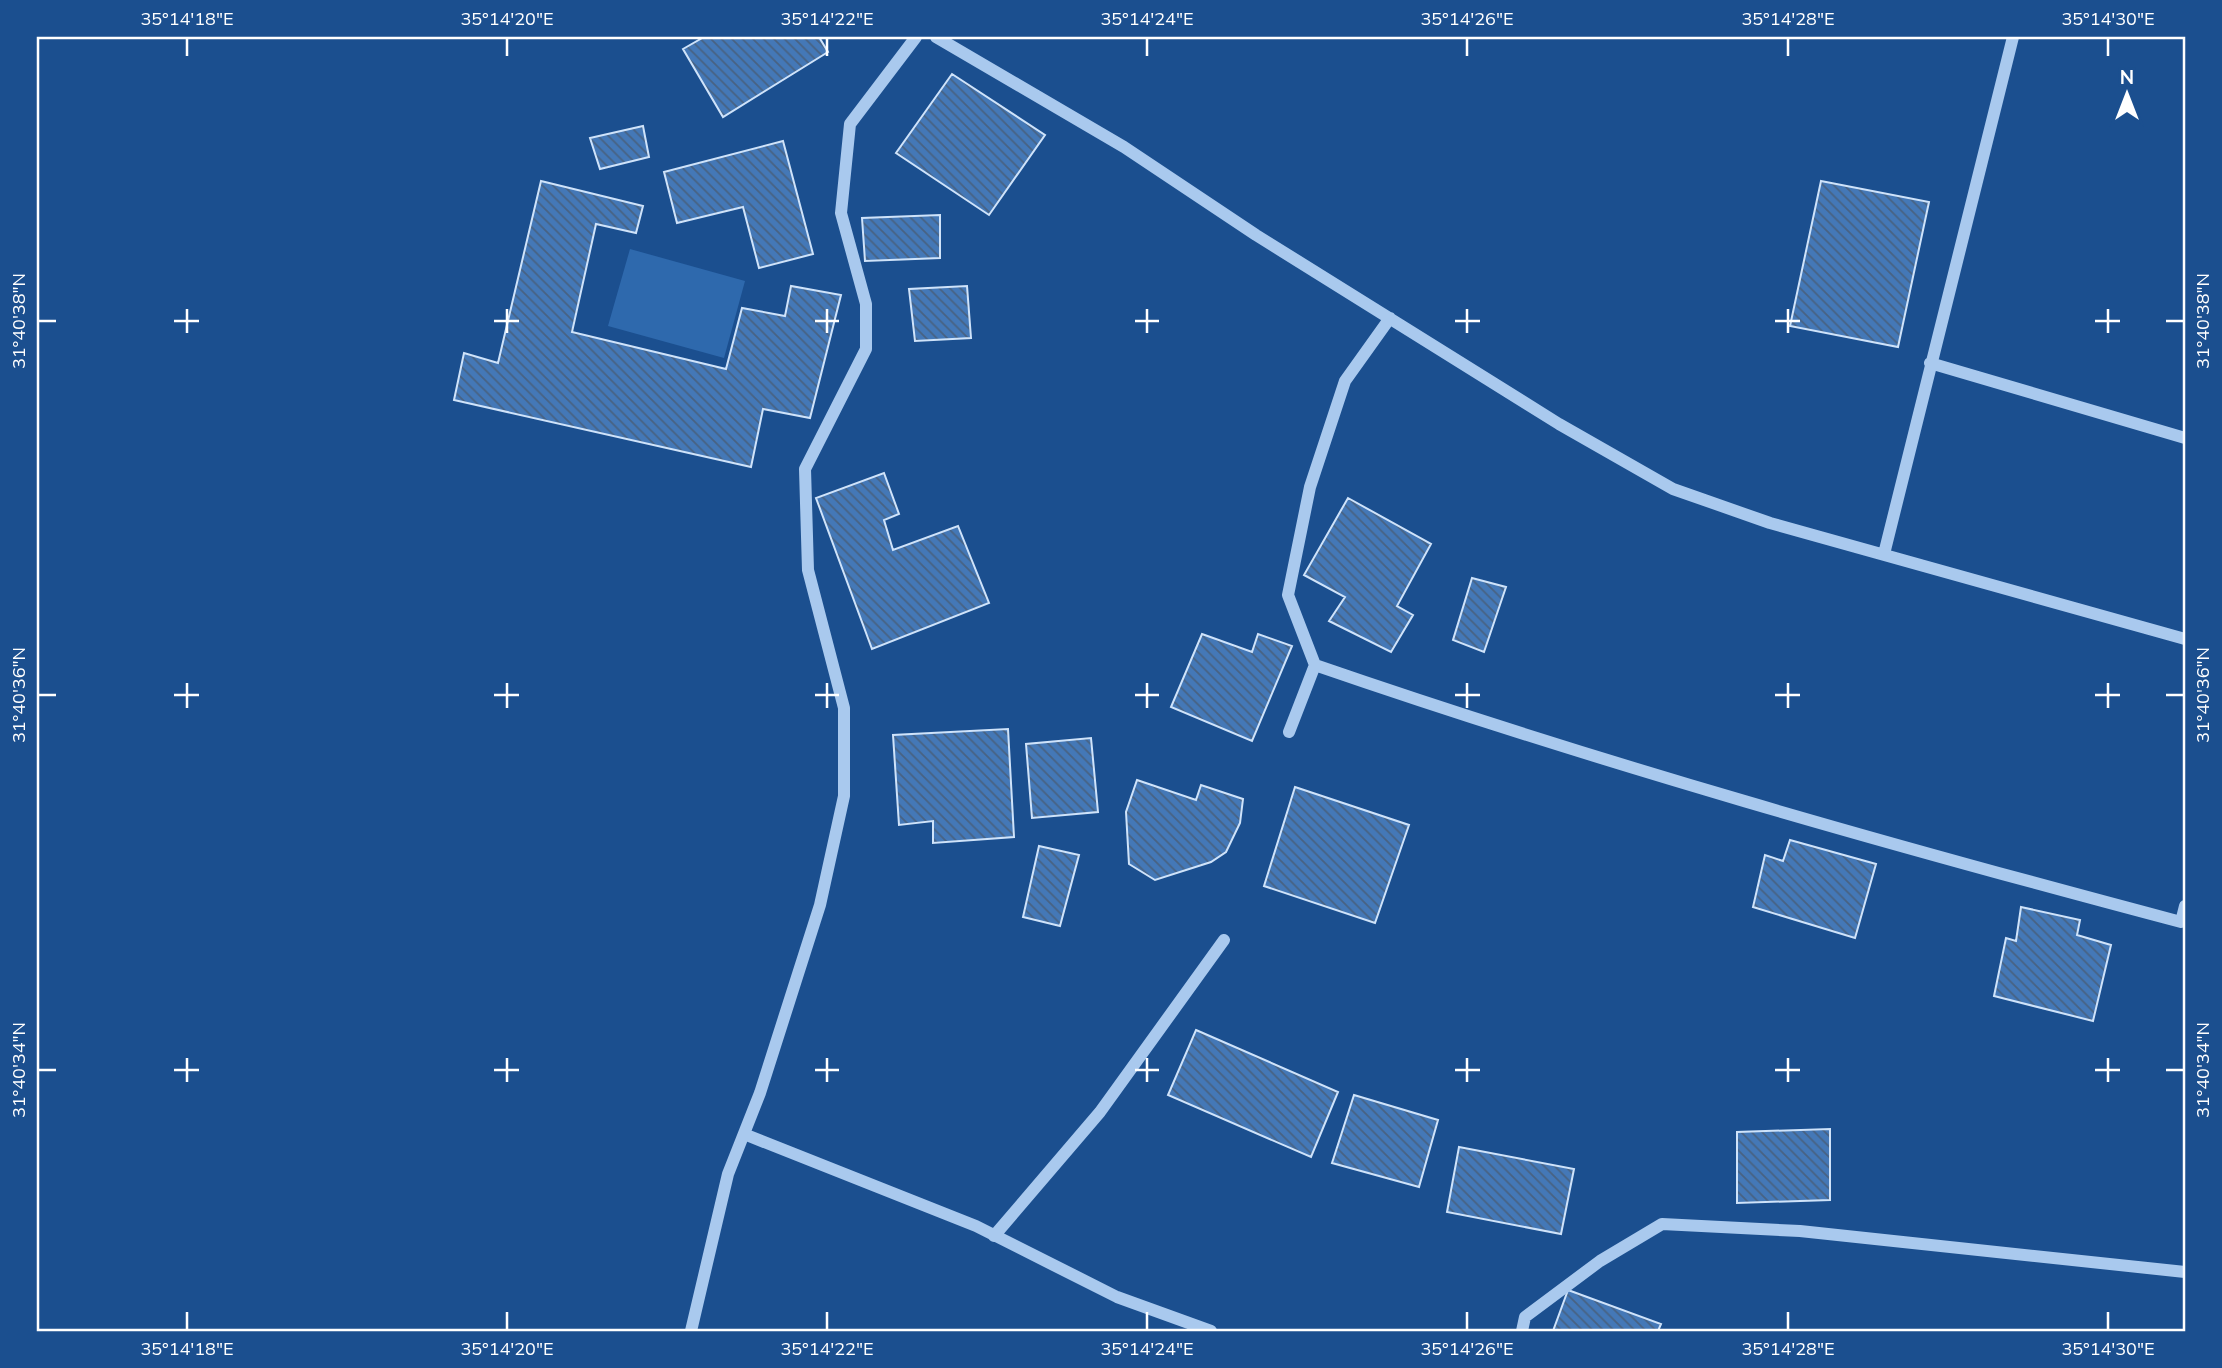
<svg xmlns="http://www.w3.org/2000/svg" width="2222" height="1368" font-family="Mulish,sans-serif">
	<defs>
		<pattern id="building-back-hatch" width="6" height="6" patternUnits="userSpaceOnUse" patternTransform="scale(1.75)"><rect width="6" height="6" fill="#4478b7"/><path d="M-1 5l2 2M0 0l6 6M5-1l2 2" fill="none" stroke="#486282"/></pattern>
	</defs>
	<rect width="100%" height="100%" fill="#1b4f8f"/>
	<path fill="#2e69ad" d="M 630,249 L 745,281 L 724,358 L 608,326 Z"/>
	<path fill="url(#building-back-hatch)" stroke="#cfe3fa" stroke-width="2" d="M 704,37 L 819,37 L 828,52 L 723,117 L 683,49 Z
		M 952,74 L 1045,135 L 989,215 L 896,153 Z
		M 643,126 L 649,157 L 600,169 L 590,138 Z
		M 783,141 L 813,254 L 759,268 L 743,207 L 677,223 L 664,172 Z
		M 541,181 L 643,206 L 636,233 L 596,224 L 572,332 L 726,369 L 742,308 L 785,316 L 791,286 L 841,295 L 810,418 L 763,409 L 751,467 L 454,400 L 464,353 L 498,363 Z
		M 1821,181 L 1929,202 L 1898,347 L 1790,326 Z
		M 940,215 L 940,258 L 865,261 L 862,218 Z
		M 967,286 L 971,338 L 915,341 L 909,289 Z
		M 884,473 L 899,514 L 884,520 L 893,550 L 958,526 L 989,603 L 872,649 L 816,498 Z
		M 1348,498 L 1431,544 L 1397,606 L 1413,615 L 1391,652 L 1329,621 L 1345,597 L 1304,575 Z
		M 1472,578 L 1506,587 L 1484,652 L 1453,640 Z
		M 1202,634 L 1252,652 L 1258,634 L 1292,646 L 1252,741 L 1171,707 Z
		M 1008,729 L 1014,837 L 933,843 L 933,821 L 899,825 L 893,735 Z
		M 1091,738 L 1098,812 L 1032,818 L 1026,744 Z
		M 1137,780 L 1196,800 L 1201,785 L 1243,799 L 1240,823 L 1226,852 L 1211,862 L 1155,880 L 1129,864 L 1126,812 Z
		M 1295,787 L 1409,825 L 1375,923 L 1264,886 Z
		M 1790,840 L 1876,864 L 1855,938 L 1753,907 L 1765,855 L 1783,861 Z
		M 1039,846 L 1079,855 L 1060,926 L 1023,917 Z
		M 2021,907 L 2080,920 L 2077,935 L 2111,945 L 2093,1021 L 1994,996 L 2006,938 L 2016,941 Z
		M 1196,1030 L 1338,1092 L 1311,1157 L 1168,1095 Z
		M 1354,1095 L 1438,1120 L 1419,1187 L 1332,1163 Z
		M 1830,1129 L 1830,1200 L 1737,1203 L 1737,1132 Z
		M 1459,1147 L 1574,1169 L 1561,1234 L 1447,1212 Z
		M 1568,1290 L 1661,1324 L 1658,1331 L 1553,1331 Z"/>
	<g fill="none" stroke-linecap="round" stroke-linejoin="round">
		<path stroke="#a9c9ee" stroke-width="12" d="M 936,37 L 1124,147 L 1256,235 L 1559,424 L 1673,489 L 1770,523 L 2185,639
			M 1930,363 L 2185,438
			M 1884,554 L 2013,37
			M 1315,665 C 1599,763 1890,845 2181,922 L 2185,906
			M 1289,732 L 1315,665 L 1288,595 L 1310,487 L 1345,381 L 1390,318
			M 744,1134 L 976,1226 L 1117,1297 L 1211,1331
			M 994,1236 L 1100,1112 L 1224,940
			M 691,1331 L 728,1174 L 760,1093 L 820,905 L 844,796 L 844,708 L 808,570 L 805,469 L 866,349 L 866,304 L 841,213 L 850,124 L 916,37
			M 1522,1331 L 1525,1317 L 1600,1261 L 1662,1224 L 1800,1231 L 2185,1272"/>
	</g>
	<path fill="none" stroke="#fff" stroke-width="2.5" d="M 187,38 L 187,56M 507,38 L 507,56M 827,38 L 827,56M 1147,38 L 1147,56M 1467,38 L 1467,56M 1788,38 L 1788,56M 2108,38 L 2108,56M 187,309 L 187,333M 507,309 L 507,333M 827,309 L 827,333M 1147,309 L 1147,333M 1467,309 L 1467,333M 1788,309 L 1788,333M 2108,309 L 2108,333M 38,321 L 56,321M 174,321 L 199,321M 494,321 L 519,321M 815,321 L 839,321M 1135,321 L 1159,321M 1455,321 L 1480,321M 1775,321 L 1800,321M 2095,321 L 2120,321M 2166,321 L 2184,321M 187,683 L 187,708M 507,683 L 507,708M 827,683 L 827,708M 1147,683 L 1147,708M 1467,683 L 1467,708M 1788,683 L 1788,708M 2108,683 L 2108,708M 38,695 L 56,695M 174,695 L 199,695M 494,695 L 519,695M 815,695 L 839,695M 1135,695 L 1159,695M 1455,695 L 1480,695M 1775,695 L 1800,695M 2095,695 L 2120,695M 2166,695 L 2184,695M 187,1058 L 187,1082M 507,1058 L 507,1082M 827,1058 L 827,1082M 1147,1058 L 1147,1082M 1467,1058 L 1467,1082M 1788,1058 L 1788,1082M 2108,1058 L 2108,1082M 38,1070 L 56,1070M 174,1070 L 199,1070M 494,1070 L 519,1070M 815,1070 L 839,1070M 1135,1070 L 1159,1070M 1455,1070 L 1480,1070M 1775,1070 L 1800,1070M 2095,1070 L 2120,1070M 2166,1070 L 2184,1070M 187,1312 L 187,1330M 507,1312 L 507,1330M 827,1312 L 827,1330M 1147,1312 L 1147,1330M 1467,1312 L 1467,1330M 1788,1312 L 1788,1330M 2108,1312 L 2108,1330"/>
	<rect width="2222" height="1368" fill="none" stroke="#1b4f8f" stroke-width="77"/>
	<g transform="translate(2127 94)" stroke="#1b4f8f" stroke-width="5" paint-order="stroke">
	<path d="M0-5L12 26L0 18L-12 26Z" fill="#ffffff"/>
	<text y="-10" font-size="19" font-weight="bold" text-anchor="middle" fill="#ffffff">N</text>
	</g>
	<rect x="38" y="38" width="2146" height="1292" fill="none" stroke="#fff" stroke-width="2.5"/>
	<g font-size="18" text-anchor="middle" fill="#fff">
		<text x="187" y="25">35°14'18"E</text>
		<text x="507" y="25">35°14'20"E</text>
		<text x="827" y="25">35°14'22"E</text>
		<text x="1147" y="25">35°14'24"E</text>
		<text x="1467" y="25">35°14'26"E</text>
		<text x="1788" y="25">35°14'28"E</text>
		<text x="2108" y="25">35°14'30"E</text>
		<text transform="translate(19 321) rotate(-90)" y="6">31°40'38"N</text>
		<text transform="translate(2203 321) rotate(-90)" y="6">31°40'38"N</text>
		<text transform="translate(19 695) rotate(-90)" y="6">31°40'36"N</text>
		<text transform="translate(2203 695) rotate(-90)" y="6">31°40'36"N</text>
		<text transform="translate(19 1070) rotate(-90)" y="6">31°40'34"N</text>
		<text transform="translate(2203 1070) rotate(-90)" y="6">31°40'34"N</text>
		<text x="187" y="1355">35°14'18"E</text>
		<text x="507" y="1355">35°14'20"E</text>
		<text x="827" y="1355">35°14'22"E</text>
		<text x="1147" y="1355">35°14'24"E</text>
		<text x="1467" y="1355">35°14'26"E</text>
		<text x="1788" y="1355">35°14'28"E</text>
		<text x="2108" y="1355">35°14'30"E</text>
	</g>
</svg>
